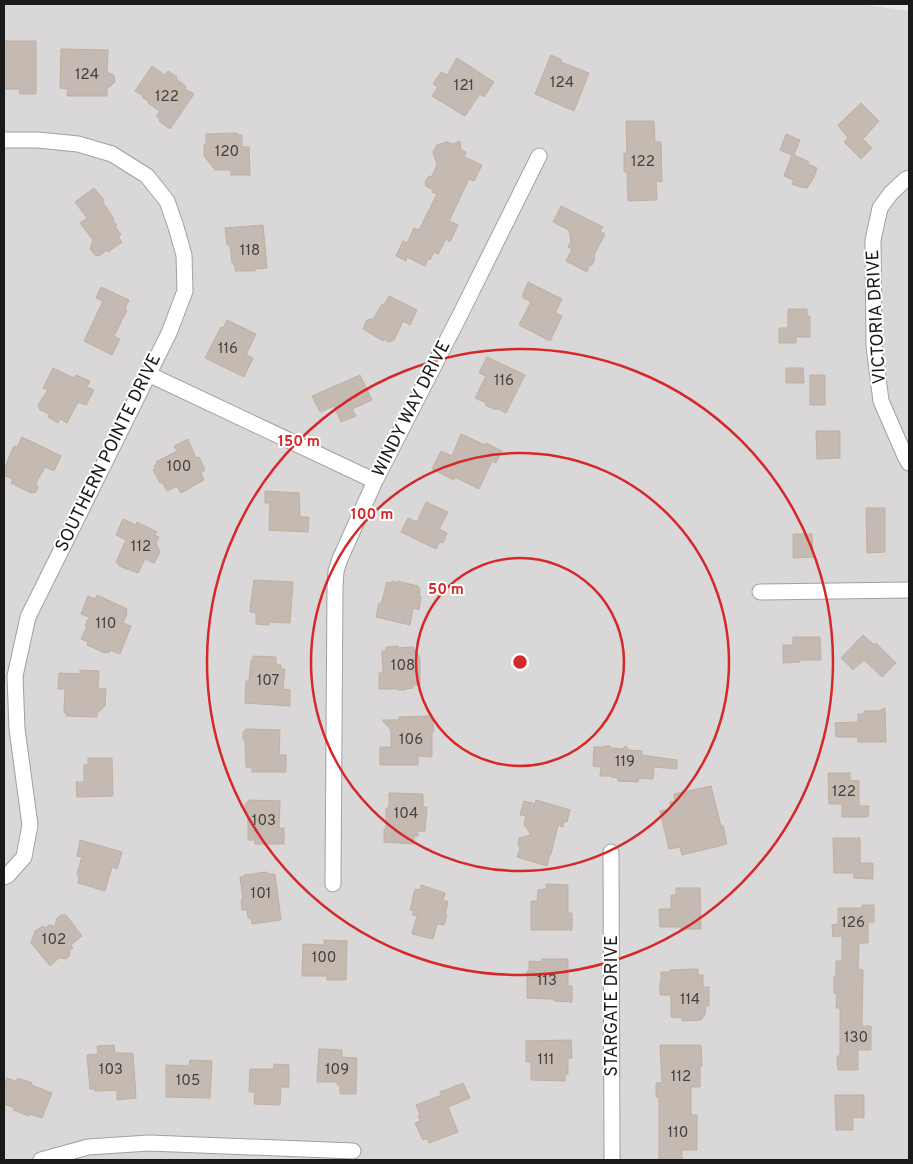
<svg xmlns="http://www.w3.org/2000/svg" width="913" height="1164" font-family="Overpass,sans-serif">
	<rect width="100%" height="100%" fill="#ede8df"/>
	<path fill="#d9d7d7" d="M 4,4 L 867,4 L 867,5 L 909,11 L 909,1160 L 4,1160 Z"/>
	<path fill="#c4bab2" stroke="#bfafa1" d="M 4,41 L 36,41 L 36,94 L 20,94 L 19,89 L 4,89 Z
		M 61,49 L 108,50 L 107,72 L 114,75 L 115,82 L 107,89 L 107,96 L 67,96 L 68,89 L 60,88 Z
		M 551,55 L 562,60 L 561,62 L 589,73 L 574,111 L 535,94 Z
		M 457,58 L 494,82 L 484,97 L 480,94 L 465,116 L 432,96 L 438,87 L 433,84 L 441,72 L 447,75 Z
		M 152,66 L 165,75 L 168,71 L 177,77 L 176,79 L 186,86 L 185,89 L 194,94 L 170,129 L 159,121 L 160,119 L 156,116 L 160,111 L 148,103 L 149,102 L 142,97 L 143,96 L 135,91 Z
		M 861,103 L 879,121 L 863,139 L 872,148 L 861,159 L 844,142 L 848,138 L 838,125 Z
		M 626,121 L 654,121 L 655,142 L 661,142 L 662,182 L 656,181 L 657,200 L 628,201 L 627,172 L 624,172 L 624,153 L 627,153 Z
		M 237,133 L 237,135 L 242,135 L 242,147 L 249,147 L 250,175 L 231,175 L 231,170 L 215,170 L 204,156 L 204,145 L 206,145 L 206,134 Z
		M 786,134 L 800,140 L 794,155 L 809,162 L 808,164 L 817,168 L 814,177 L 807,188 L 800,187 L 792,184 L 794,180 L 784,176 L 792,155 L 780,150 Z
		M 460,141 L 461,150 L 466,152 L 464,157 L 482,165 L 474,181 L 469,179 L 449,221 L 458,225 L 450,242 L 446,239 L 438,254 L 434,252 L 430,260 L 428,259 L 425,266 L 407,257 L 406,261 L 396,256 L 403,241 L 407,243 L 414,228 L 419,230 L 437,194 L 432,192 L 433,190 L 426,186 L 425,182 L 428,177 L 432,176 L 437,165 L 433,152 L 437,145 L 447,142 L 453,144 Z
		M 94,188 L 104,200 L 102,201 L 114,219 L 113,221 L 117,225 L 115,227 L 121,234 L 118,237 L 122,242 L 108,252 L 107,250 L 99,256 L 95,255 L 90,249 L 93,240 L 80,223 L 87,218 L 75,202 Z
		M 561,206 L 603,227 L 600,231 L 605,234 L 594,255 L 595,259 L 592,265 L 589,266 L 587,272 L 566,261 L 572,249 L 568,247 L 571,241 L 569,230 L 553,222 Z
		M 263,225 L 267,268 L 255,269 L 255,271 L 235,271 L 235,266 L 232,263 L 230,245 L 227,245 L 225,228 Z
		M 528,282 L 562,299 L 555,313 L 562,316 L 550,341 L 519,325 L 531,302 L 522,297 Z
		M 101,287 L 129,300 L 125,309 L 127,310 L 114,336 L 120,339 L 112,355 L 84,341 L 103,301 L 96,298 Z
		M 389,296 L 417,310 L 410,325 L 403,321 L 394,340 L 389,342 L 384,339 L 383,341 L 363,329 L 367,320 L 373,319 L 382,304 L 384,305 Z
		M 788,309 L 807,309 L 807,316 L 810,316 L 810,337 L 796,337 L 796,343 L 779,343 L 779,328 L 788,328 Z
		M 227,320 L 256,334 L 246,355 L 253,358 L 244,377 L 205,358 L 221,327 L 223,328 Z
		M 487,357 L 525,375 L 506,413 L 497,408 L 496,410 L 485,405 L 486,403 L 475,398 L 486,376 L 479,373 Z
		M 53,368 L 74,378 L 76,375 L 90,381 L 87,387 L 94,390 L 86,405 L 78,402 L 67,423 L 60,419 L 58,423 L 48,417 L 49,414 L 40,410 L 38,405 L 48,390 L 43,388 Z
		M 786,368 L 803,368 L 804,383 L 786,383 Z
		M 360,375 L 372,400 L 352,409 L 356,416 L 341,422 L 334,406 L 320,412 L 312,396 Z
		M 810,375 L 825,375 L 825,405 L 810,405 Z
		M 816,431 L 840,431 L 840,458 L 817,459 Z
		M 461,434 L 485,445 L 486,443 L 502,451 L 496,463 L 492,461 L 479,489 L 455,477 L 454,480 L 432,469 L 441,451 L 452,456 Z
		M 22,437 L 61,456 L 54,471 L 45,467 L 36,483 L 38,487 L 36,492 L 31,493 L 11,483 L 13,479 L 4,475 L 4,469 L 14,446 L 17,447 Z
		M 188,439 L 196,458 L 199,457 L 205,470 L 201,473 L 204,480 L 181,493 L 177,486 L 167,491 L 162,482 L 160,483 L 153,470 L 155,469 L 154,466 L 157,464 L 156,462 L 177,451 L 174,446 Z
		M 265,491 L 299,493 L 300,517 L 309,517 L 308,532 L 269,530 L 270,503 L 265,503 Z
		M 426,502 L 448,512 L 439,529 L 447,533 L 443,543 L 440,542 L 436,549 L 401,532 L 408,518 L 417,522 Z
		M 866,508 L 885,508 L 885,552 L 867,553 Z
		M 123,519 L 136,525 L 137,522 L 157,532 L 154,535 L 159,537 L 156,543 L 160,552 L 154,563 L 145,559 L 138,573 L 128,569 L 128,570 L 118,565 L 119,564 L 116,562 L 126,540 L 116,535 Z
		M 793,534 L 812,534 L 813,557 L 793,558 Z
		M 254,580 L 293,582 L 290,623 L 269,622 L 269,625 L 256,624 L 256,613 L 250,612 L 251,602 Z
		M 392,581 L 397,583 L 397,581 L 418,586 L 420,590 L 419,597 L 421,597 L 419,610 L 413,608 L 410,625 L 376,617 L 379,603 L 381,604 L 387,582 L 391,583 Z
		M 97,595 L 127,609 L 126,612 L 127,613 L 123,623 L 131,626 L 120,654 L 110,650 L 109,653 L 106,652 L 105,653 L 87,645 L 88,642 L 81,639 L 87,626 L 85,626 L 89,617 L 81,614 L 88,596 L 95,599 Z
		M 863,635 L 874,645 L 876,643 L 896,663 L 882,677 L 864,660 L 853,670 L 841,658 Z
		M 793,637 L 820,637 L 821,660 L 800,660 L 800,662 L 783,663 L 783,645 L 793,645 Z
		M 398,646 L 398,648 L 413,647 L 420,658 L 420,685 L 413,685 L 413,688 L 406,689 L 405,690 L 398,690 L 398,689 L 379,689 L 379,673 L 383,673 L 382,651 L 386,651 L 386,647 Z
		M 253,656 L 276,657 L 276,664 L 281,665 L 281,669 L 285,669 L 283,689 L 290,690 L 290,706 L 245,703 L 246,681 L 249,681 L 251,660 L 253,660 Z
		M 80,670 L 99,671 L 98,689 L 106,689 L 105,706 L 97,713 L 97,717 L 66,716 L 66,713 L 64,712 L 65,689 L 58,689 L 59,673 L 80,674 Z
		M 885,708 L 886,742 L 858,742 L 858,737 L 836,737 L 835,723 L 858,722 L 858,714 L 864,714 L 864,711 L 878,711 Z
		M 432,716 L 434,731 L 432,733 L 432,757 L 418,756 L 418,765 L 380,765 L 380,747 L 391,747 L 391,730 L 382,720 L 399,720 L 399,717 Z
		M 246,729 L 280,730 L 279,755 L 286,755 L 286,772 L 252,772 L 252,768 L 246,767 L 245,741 L 243,739 L 243,732 Z
		M 605,746 L 610,746 L 612,748 L 622,749 L 626,746 L 629,750 L 642,751 L 641,755 L 677,760 L 677,769 L 654,767 L 653,779 L 639,778 L 638,782 L 618,781 L 618,778 L 611,777 L 611,776 L 600,776 L 601,767 L 593,766 L 594,747 L 604,747 Z
		M 88,758 L 112,758 L 113,796 L 77,797 L 76,782 L 84,782 L 84,765 L 88,765 Z
		M 828,773 L 850,773 L 850,780 L 859,781 L 859,806 L 869,806 L 868,817 L 842,817 L 842,804 L 829,804 Z
		M 711,786 L 721,826 L 723,825 L 727,844 L 682,855 L 680,847 L 669,849 L 660,811 L 671,809 L 670,802 L 675,801 L 674,794 Z
		M 389,793 L 423,794 L 423,807 L 427,807 L 425,831 L 418,831 L 418,836 L 414,836 L 414,844 L 384,842 L 384,829 L 386,829 L 386,808 L 389,808 Z
		M 249,800 L 280,801 L 279,828 L 284,828 L 284,844 L 255,844 L 255,840 L 248,840 L 248,813 L 245,810 L 245,804 Z
		M 536,800 L 570,810 L 567,822 L 564,821 L 563,827 L 558,825 L 551,854 L 550,854 L 547,866 L 517,857 L 520,849 L 518,844 L 519,838 L 531,835 L 524,824 L 526,816 L 520,815 L 524,801 L 535,804 Z
		M 833,838 L 860,838 L 860,863 L 873,863 L 873,879 L 854,878 L 854,873 L 834,873 Z
		M 80,840 L 122,852 L 117,869 L 112,867 L 105,891 L 78,883 L 79,877 L 77,873 L 82,857 L 77,856 Z
		M 267,872 L 267,874 L 275,874 L 281,920 L 252,924 L 251,918 L 248,918 L 247,910 L 242,910 L 241,900 L 243,899 L 240,877 L 244,877 L 244,875 Z
		M 546,884 L 568,885 L 568,913 L 572,913 L 572,930 L 531,930 L 531,901 L 537,901 L 538,890 L 546,889 Z
		M 421,885 L 445,893 L 443,900 L 448,902 L 445,914 L 447,915 L 444,925 L 437,924 L 433,939 L 412,934 L 417,916 L 412,915 L 414,911 L 410,910 L 415,889 L 420,890 Z
		M 676,888 L 700,888 L 701,929 L 681,929 L 681,927 L 660,927 L 659,909 L 671,909 L 671,895 L 676,895 Z
		M 862,905 L 874,905 L 874,922 L 868,922 L 868,943 L 859,943 L 858,969 L 863,970 L 862,1026 L 871,1026 L 871,1050 L 858,1050 L 858,1070 L 838,1070 L 837,1056 L 840,1056 L 840,1008 L 836,1008 L 837,994 L 834,993 L 834,976 L 836,976 L 836,961 L 842,961 L 842,936 L 833,937 L 832,925 L 838,924 L 838,908 L 862,908 Z
		M 61,915 L 66,915 L 82,936 L 71,945 L 73,948 L 70,950 L 69,956 L 66,959 L 59,958 L 50,966 L 31,943 L 35,931 L 43,926 L 45,928 L 49,925 L 55,926 L 57,918 Z
		M 324,940 L 347,941 L 346,980 L 327,980 L 327,976 L 302,976 L 303,944 L 324,945 Z
		M 542,959 L 568,959 L 568,986 L 572,986 L 572,1002 L 554,1001 L 554,999 L 527,998 L 527,971 L 529,971 L 529,961 L 541,962 Z
		M 698,969 L 698,975 L 703,975 L 703,987 L 709,987 L 709,1006 L 706,1006 L 705,1014 L 701,1020 L 682,1021 L 682,1018 L 671,1017 L 671,995 L 660,995 L 660,983 L 661,983 L 661,972 L 670,972 L 670,970 Z
		M 571,1040 L 572,1058 L 568,1058 L 568,1074 L 565,1074 L 565,1081 L 531,1080 L 531,1062 L 526,1062 L 526,1041 Z
		M 114,1045 L 115,1053 L 133,1053 L 136,1098 L 117,1100 L 117,1090 L 95,1091 L 95,1089 L 90,1089 L 87,1055 L 98,1054 L 97,1046 Z
		M 660,1045 L 701,1045 L 702,1066 L 700,1066 L 700,1087 L 691,1087 L 691,1115 L 697,1115 L 697,1150 L 682,1150 L 682,1160 L 659,1160 L 659,1097 L 656,1097 L 656,1083 L 662,1083 Z
		M 319,1049 L 342,1050 L 342,1057 L 357,1058 L 356,1094 L 340,1094 L 340,1085 L 337,1085 L 337,1082 L 317,1082 Z
		M 190,1060 L 212,1061 L 210,1098 L 166,1097 L 166,1065 L 189,1066 Z
		M 274,1064 L 289,1065 L 289,1087 L 281,1087 L 280,1105 L 254,1104 L 255,1092 L 249,1092 L 250,1069 L 274,1069 Z
		M 7,1078 L 16,1081 L 18,1078 L 32,1083 L 31,1085 L 52,1093 L 42,1118 L 30,1114 L 29,1116 L 13,1110 L 15,1108 L 4,1104 L 4,1085 Z
		M 463,1083 L 470,1098 L 448,1107 L 458,1132 L 429,1143 L 427,1138 L 423,1140 L 415,1123 L 420,1121 L 418,1116 L 420,1115 L 416,1105 L 442,1095 L 440,1092 Z
		M 835,1095 L 864,1095 L 864,1118 L 853,1117 L 853,1130 L 836,1130 Z"/>
	<g fill="none" stroke-linecap="round" stroke-linejoin="round">
		<g stroke="#a1a1a1" stroke-width="17">
			<path id="minor" d="M 4,140 L 38,140 L 78,144 L 112,154 L 147,176 L 167,201 L 176,227 L 184,255 L 185,291 L 169,333 L 28,617 L 15,676 L 17,729 L 30,825 L 24,857 L 8,875 L 4,877
				M 909,178 L 906,179 L 891,193 L 880,208 L 873,240 L 874,346 L 881,401 L 905,456 L 909,463
				M 148,374 L 375,481
				M 760,592 L 909,590
				M 611,852 L 612,1160
				M 333,884 L 335,587 L 336,571 L 340,559 L 375,481 L 459,317 L 539,156
				M 41,1160 L 88,1147 L 149,1143 L 353,1151"/>
		</g>
		<use href="#minor" stroke="#fff" stroke-width="15"/>
	</g>
	<g fill="none" stroke="#d62828" stroke-width="2.5">
		<circle cx="520" cy="662" r="104"/>
		<circle cx="520" cy="662" r="209"/>
		<circle cx="520" cy="662" r="313"/>
	</g>
	<g text-anchor="middle" dominant-baseline="central" stroke-width="4" stroke-linejoin="round" paint-order="stroke">
		<g font-size="15" fill="#444240">
			<text x="87" y="75">124</text>
			<text x="562" y="83">124</text>
			<text x="464" y="86">121</text>
			<text x="167" y="97">122</text>
			<text x="227" y="152">120</text>
			<text x="643" y="162">122</text>
			<text x="250" y="251">118</text>
			<text x="228" y="349">116</text>
			<text x="504" y="381">116</text>
			<text x="179" y="467">100</text>
			<text x="141" y="547">112</text>
			<text x="106" y="624">110</text>
			<text x="403" y="666">108</text>
			<text x="268" y="681">107</text>
			<text x="411" y="740">106</text>
			<text x="625" y="762">119</text>
			<text x="844" y="792">122</text>
			<text x="406" y="814">104</text>
			<text x="264" y="821">103</text>
			<text x="261" y="894">101</text>
			<text x="853" y="923">126</text>
			<text x="54" y="940">102</text>
			<text x="324" y="958">100</text>
			<text x="547" y="981">113</text>
			<text x="690" y="1000">114</text>
			<text x="856" y="1038">130</text>
			<text x="546" y="1060">111</text>
			<text x="111" y="1070">103</text>
			<text x="337" y="1070">109</text>
			<text x="681" y="1077">112</text>
			<text x="188" y="1081">105</text>
			<text x="678" y="1133">110</text>
		</g>
		<g font-size="18" fill="#1a1a1a" stroke="#fff">
			<text transform="translate(877 317) rotate(-93)">VICTORIA DRIVE</text>
			<text transform="translate(412 409) rotate(-63)">WINDY WAY DRIVE</text>
			<text transform="translate(109 453) rotate(-64)">SOUTHERN POINTE DRIVE</text>
			<text transform="translate(612 1006) rotate(-90)">STARGATE DRIVE</text>
		</g>
	</g>
	<circle cx="520" cy="662" r="8" fill="#d62828" stroke="#fff" stroke-width="2.5"/>
	<g font-size="15" text-anchor="middle" font-weight="bold" fill="#d62828" stroke="#fff" stroke-width="4" stroke-linejoin="round" paint-order="stroke">
		<text x="299" y="446">150 m</text>
		<text x="372" y="519">100 m</text>
		<text x="446" y="594">50 m</text>
	</g>
	<rect width="913" height="1164" fill="none" stroke="#1a1a1a" stroke-width="10"/>
</svg>
